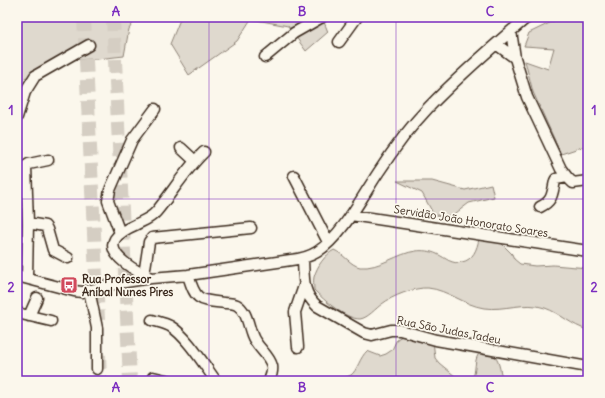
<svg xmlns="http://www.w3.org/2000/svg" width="605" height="398" font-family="Delius,sans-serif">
	<rect width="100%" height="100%" fill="#fbf7ec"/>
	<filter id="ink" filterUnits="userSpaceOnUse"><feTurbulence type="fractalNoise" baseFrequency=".025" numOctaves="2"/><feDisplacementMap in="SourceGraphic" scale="8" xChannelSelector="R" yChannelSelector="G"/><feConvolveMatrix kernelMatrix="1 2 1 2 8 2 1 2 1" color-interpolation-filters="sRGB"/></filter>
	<g filter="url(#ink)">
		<path fill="#dfd9ce" stroke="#8d8276" d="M 17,17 L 137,17 L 129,29 L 124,56 L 97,59 L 63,60 L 23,79 L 17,78 Z
			M 181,17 L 322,17 L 328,32 L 306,51 L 288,26 L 251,19 L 237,41 L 189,75 L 170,44 Z
			M 562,17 C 571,17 583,22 588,29 L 588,145 L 561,154 L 533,92 L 525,61 L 548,69 L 554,48 L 524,46 L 529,33 Z
			M 397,181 L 432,181 L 465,190 L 491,184 L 494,197 L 469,203 L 452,216 L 434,215 L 422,193 Z
			M 496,238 L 512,254 L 514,259 L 520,264 L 535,266 L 553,265 L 588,268 L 588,330 C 572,326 560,313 545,308 C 525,301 504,311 484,308 C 464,305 448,290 428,288 C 415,287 392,296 382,304 C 376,308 368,318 360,319 C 345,319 324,300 314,290 C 314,286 313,281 314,277 C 317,266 325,255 334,250 C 344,254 350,265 360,267 C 379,269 398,253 416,251 C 422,250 431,251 437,254 C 446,258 452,265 462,262 C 473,260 477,249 479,239 Z
			M 409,332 L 433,341 L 435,358 L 439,363 L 461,381 L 336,381 C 340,378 346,378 351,375 C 357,371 360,357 367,351 L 380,356 L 386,354 L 392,350 L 397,339 Z
			M 481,351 L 493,352 C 495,356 498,361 499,365 C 502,375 499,376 510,381 L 471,381 C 478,370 472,360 481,351 Z"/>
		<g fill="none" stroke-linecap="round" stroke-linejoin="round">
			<path stroke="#d5cec3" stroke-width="14" stroke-dasharray="14 7" stroke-linecap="butt" d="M 84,17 L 98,320
				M 113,17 L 130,381
				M 99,355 L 100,381"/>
			<g stroke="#3b2a1e" stroke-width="13">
				<path id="minor" d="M 511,31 L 515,58 L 527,97 L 561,169 L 567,177 L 573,183 L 588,181
					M 339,42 L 357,17
					M 496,44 L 515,58
					M 265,57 L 294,33 L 322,17
					M 17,117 L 25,92 L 35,76 L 89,45
					M 181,148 L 195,161
					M 294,176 L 328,242
					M 540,207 C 553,201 552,194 555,181 L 556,179 L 567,177
					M 351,215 L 588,251
					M 28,223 L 45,226 L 47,229 L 53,250 L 68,258
					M 120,233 L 108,201 L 110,190 L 132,140 L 155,109
					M 303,259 C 304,278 302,293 317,306 L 364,333 L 372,335 L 391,330 L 400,330 L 436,340 L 588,367
					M 144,275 L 149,242 L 152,238 L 251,228
					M 188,275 C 196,301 198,300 225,303 C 229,303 233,303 237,305 C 247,311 248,325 252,335 C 256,347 269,354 272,366 C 273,372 271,376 269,381
					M 17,276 L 74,291 L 82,292 L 119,283 L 151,278 L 188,275 L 291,260 C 301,259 309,257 317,252 C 342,236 362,197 378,173 C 393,150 409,128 428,108 C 458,77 491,48 524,20 L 529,17
					M 27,278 L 28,223 L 26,166 L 29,164 L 48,160
					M 151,278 C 140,273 105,256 115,239 C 119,233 128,228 135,225 C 142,221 150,219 156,212 C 172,193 185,170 204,152
					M 89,290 L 97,328 L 97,369
					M 17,313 L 51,321
					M 29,316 L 37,298
					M 152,320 C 158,322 164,323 170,326 C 186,335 205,366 216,381
					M 298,347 L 295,312 L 304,286
					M 153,377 L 170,381"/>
			</g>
			<use href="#minor" stroke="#fbf7ec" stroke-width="10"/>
		</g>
	</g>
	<path fill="none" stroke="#7b2cbf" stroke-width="1" stroke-opacity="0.55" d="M 209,17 L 209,381M 396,17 L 396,381M 17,199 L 588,199"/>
	<defs>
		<g id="bus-square" transform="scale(0.9)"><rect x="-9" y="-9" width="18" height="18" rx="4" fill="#d1495b" stroke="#fbf7ec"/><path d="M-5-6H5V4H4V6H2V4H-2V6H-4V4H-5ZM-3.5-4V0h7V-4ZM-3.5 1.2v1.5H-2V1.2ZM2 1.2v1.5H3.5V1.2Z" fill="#fff"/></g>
	</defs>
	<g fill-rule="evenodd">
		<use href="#bus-square" x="69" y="285"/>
	</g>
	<g text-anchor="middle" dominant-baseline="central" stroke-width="3.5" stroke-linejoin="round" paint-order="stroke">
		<g font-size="11" fill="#3b2a1e" stroke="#fbf7ec">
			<text transform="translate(471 221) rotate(9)">Servidão João Honorato Soares</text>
			<text transform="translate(449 330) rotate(11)">Rua São Judas Tadeu</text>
		</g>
		<g font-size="11" font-weight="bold" fill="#3b2a1e" stroke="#fbf7ec" text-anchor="start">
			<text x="82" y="279">Rua Professor<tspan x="82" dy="13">Aníbal Nunes Pires</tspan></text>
		</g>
	</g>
	<rect width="605" height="398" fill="none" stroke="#fbf7ec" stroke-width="44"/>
	<rect x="22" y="22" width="561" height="354" fill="none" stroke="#7b2cbf" stroke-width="1.5"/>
	<g font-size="13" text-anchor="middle" font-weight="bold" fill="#7b2cbf">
		<text x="116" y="16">A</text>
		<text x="302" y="16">B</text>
		<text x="490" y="16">C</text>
		<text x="11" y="115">1</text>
		<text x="594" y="115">1</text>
		<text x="11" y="292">2</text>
		<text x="594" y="292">2</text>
		<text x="116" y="392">A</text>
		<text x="302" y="392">B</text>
		<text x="490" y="392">C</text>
	</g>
</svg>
